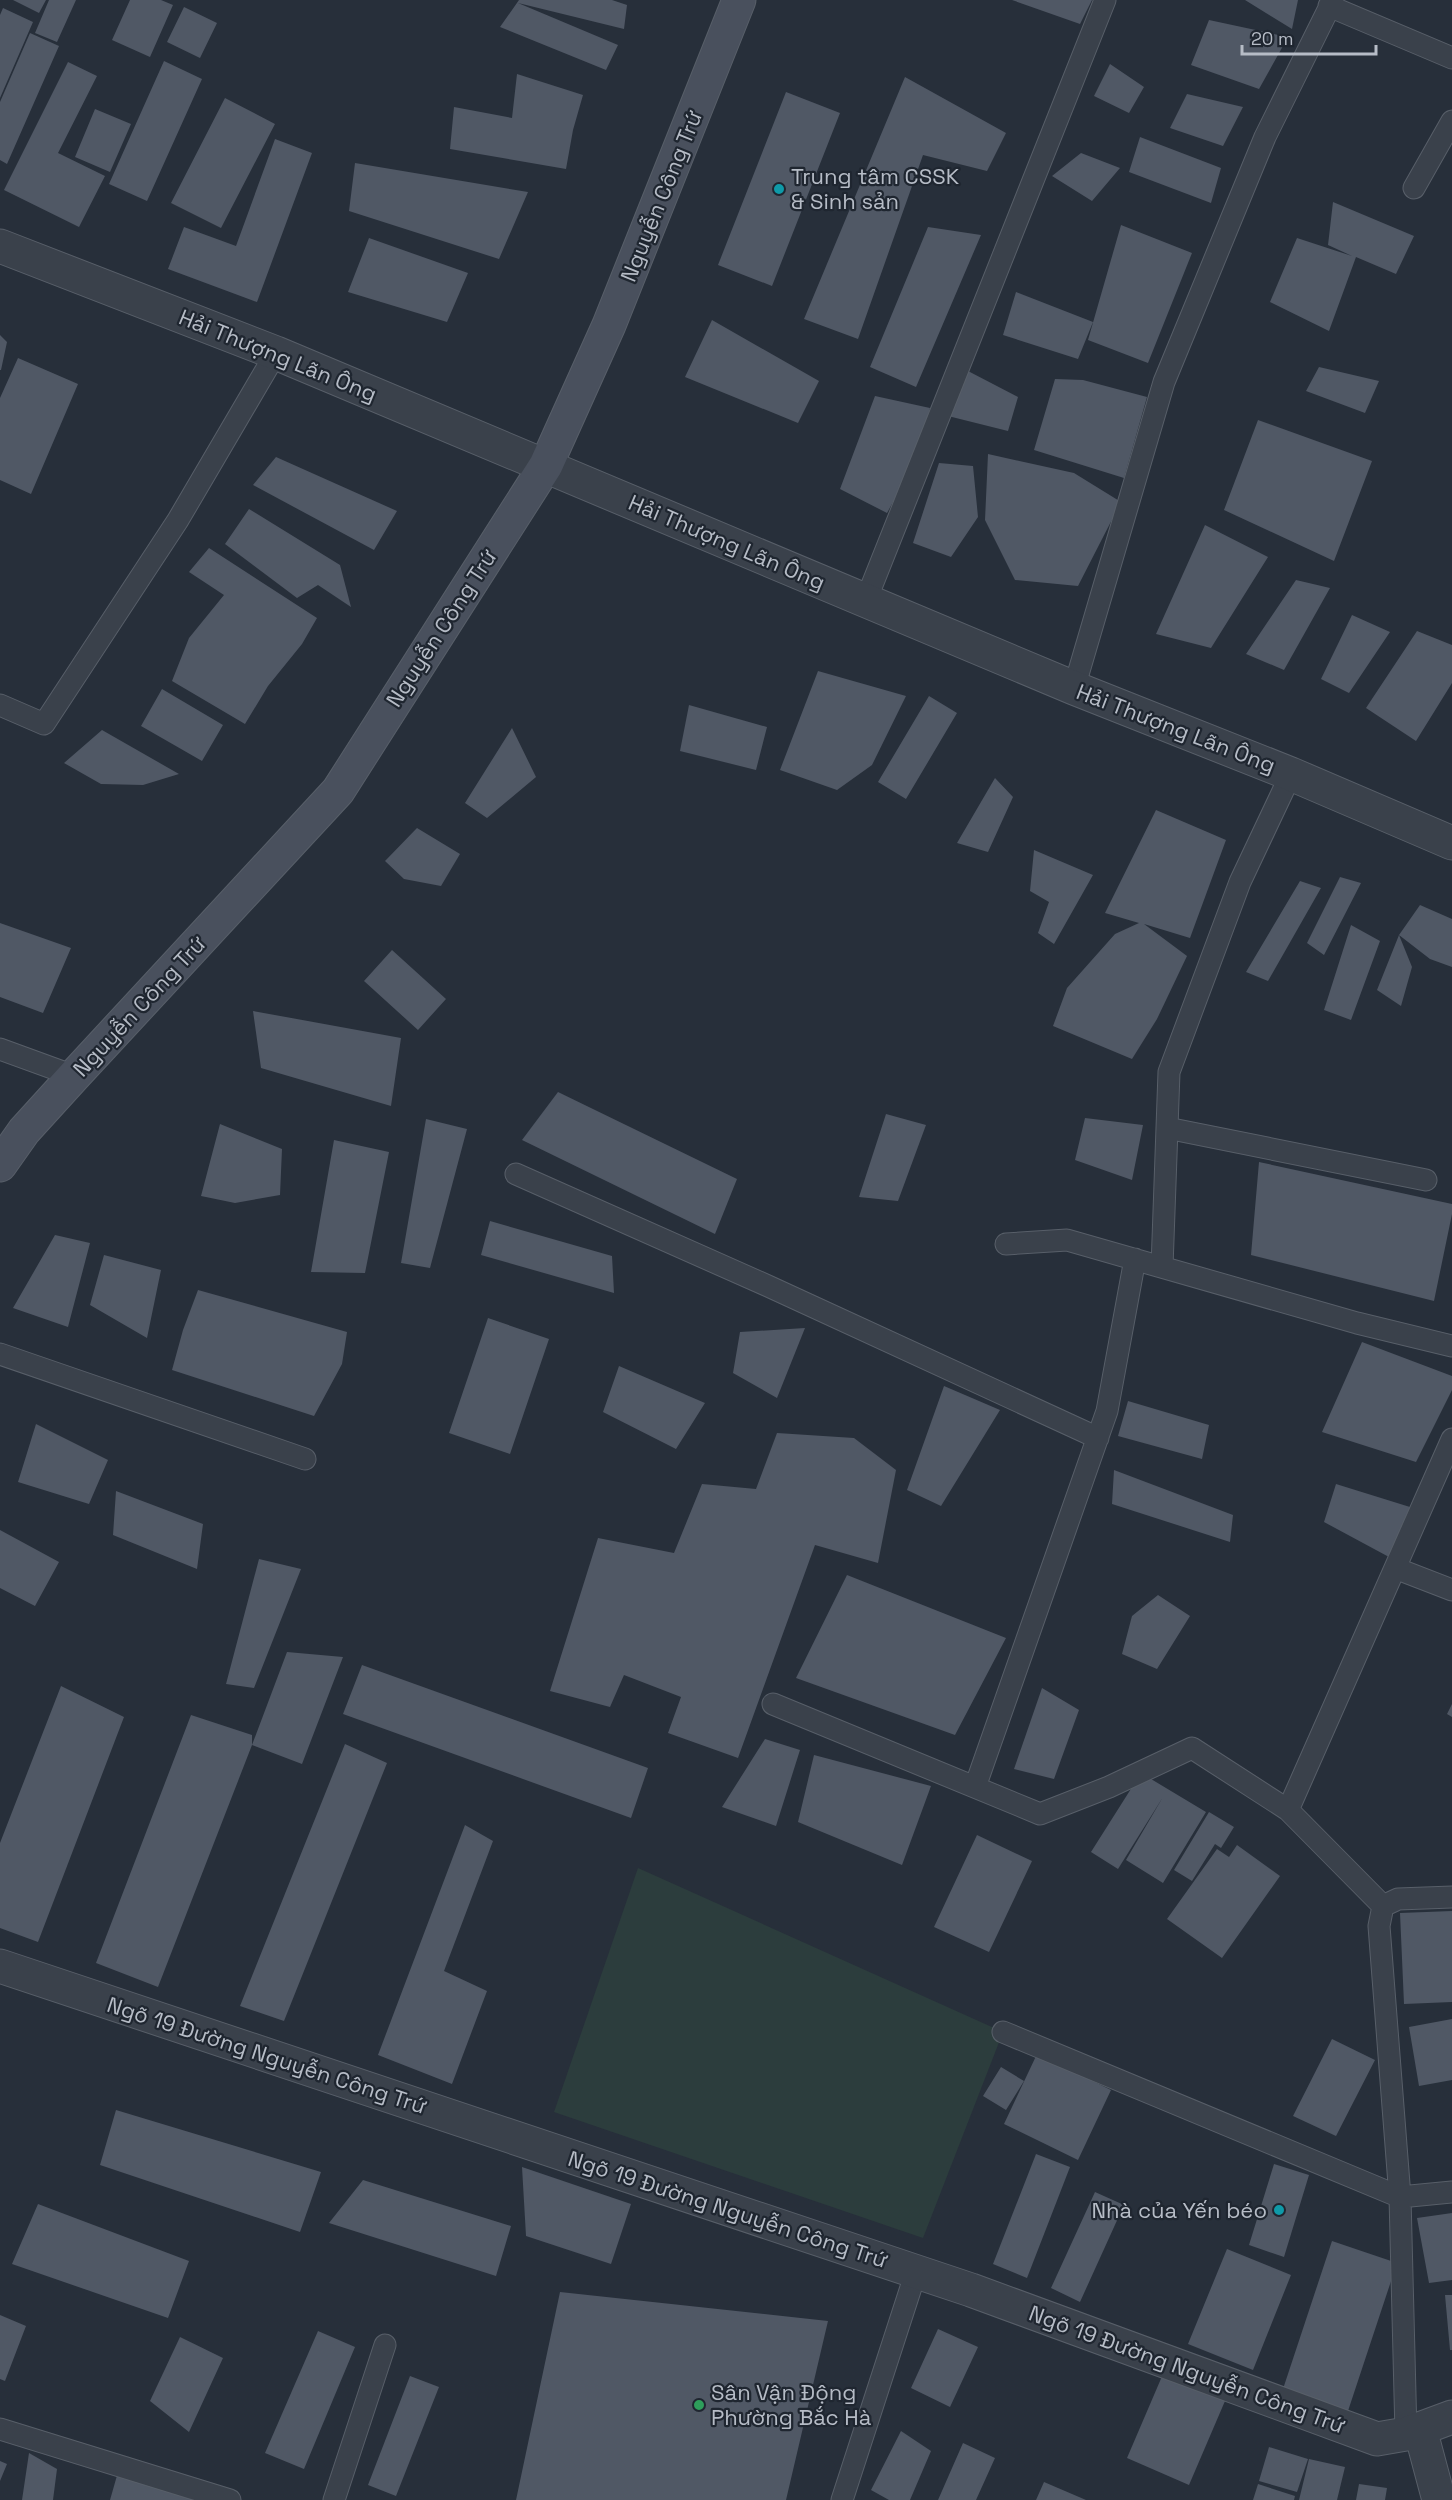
<svg xmlns="http://www.w3.org/2000/svg" width="1452" height="2500" font-family="'Space Grotesk',sans-serif">
	<rect width="100%" height="100%" fill="#272f3a"/>
	<path fill="#2c3d3d" d="M 638,1868 L 1003,2032 L 923,2238 L 554,2112 Z"/>
	<path fill="#505865" d="M 13,0 L 46,0 L 39,13 Z
		M 49,0 L 76,0 L 57,42 L 35,33 Z
		M 130,0 L 161,0 L 173,5 L 150,57 L 112,40 Z
		M 519,0 L 612,0 L 627,5 L 624,29 L 518,3 L 618,45 L 606,70 L 500,27 Z
		M 1012,0 L 1092,0 L 1080,24 Z
		M 1245,0 L 1298,0 L 1292,29 Z
		M 184,7 L 217,23 L 200,58 L 167,42 Z
		M 3,8 L 33,22 L 0,98 L 0,15 Z
		M 1209,20 L 1288,37 L 1259,89 L 1191,65 Z
		M 30,33 L 59,46 L 7,164 L 0,160 L 0,102 Z
		M 164,61 L 202,79 L 147,201 L 109,184 Z
		M 68,62 L 97,76 L 58,153 L 105,176 L 79,227 L 4,190 Z
		M 1110,64 L 1144,87 L 1129,113 L 1094,96 Z
		M 517,74 L 583,95 L 573,130 L 566,169 L 450,149 L 454,107 L 512,118 Z
		M 905,77 L 1006,133 L 987,171 L 923,155 L 858,339 L 804,319 Z
		M 786,92 L 840,113 L 772,286 L 718,265 Z
		M 1187,94 L 1243,107 L 1223,146 L 1170,128 Z
		M 225,98 L 275,124 L 221,228 L 171,203 Z
		M 95,109 L 131,124 L 110,172 L 75,157 Z
		M 1140,137 L 1221,168 L 1211,203 L 1129,172 Z
		M 275,139 L 312,153 L 257,302 L 168,269 L 184,227 L 236,246 Z
		M 1081,153 L 1120,168 L 1092,201 L 1052,176 Z
		M 355,163 L 528,192 L 499,259 L 349,211 Z
		M 1333,202 L 1414,236 L 1396,274 L 1356,257 L 1329,331 L 1270,302 L 1297,238 L 1352,256 L 1328,245 Z
		M 1121,225 L 1192,253 L 1148,363 L 1088,340 Z
		M 928,227 L 981,235 L 916,387 L 870,367 Z
		M 369,238 L 468,273 L 447,322 L 348,292 Z
		M 1016,292 L 1093,322 L 1078,359 L 1003,335 Z
		M 712,320 L 819,381 L 798,423 L 685,377 Z
		M 0,335 L 7,342 L 1,370 L 0,370 Z
		M 18,358 L 78,384 L 31,494 L 0,480 L 0,398 Z
		M 1319,367 L 1379,381 L 1365,413 L 1306,391 Z
		M 968,371 L 1018,397 L 1008,431 L 944,415 Z
		M 1055,379 L 1083,380 L 1147,397 L 1124,478 L 1034,450 Z
		M 875,396 L 930,408 L 919,455 L 887,513 L 840,489 Z
		M 1258,420 L 1372,461 L 1334,561 L 1224,510 Z
		M 988,454 L 1074,473 L 1121,502 L 1078,586 L 1015,580 L 985,520 Z
		M 276,457 L 397,511 L 374,550 L 253,485 Z
		M 939,463 L 973,466 L 978,517 L 951,557 L 913,543 Z
		M 249,509 L 340,565 L 351,607 L 318,585 L 297,598 L 225,544 Z
		M 1205,525 L 1268,557 L 1211,648 L 1156,634 Z
		M 209,548 L 317,618 L 302,644 L 268,686 L 245,724 L 172,681 L 189,638 L 224,595 L 189,572 Z
		M 1296,580 L 1330,588 L 1284,670 L 1246,654 Z
		M 1352,615 L 1390,632 L 1349,693 L 1321,679 Z
		M 1417,631 L 1452,645 L 1452,683 L 1416,741 L 1366,708 Z
		M 818,671 L 906,696 L 872,765 L 837,790 L 780,770 Z
		M 162,689 L 223,725 L 202,761 L 141,726 Z
		M 929,696 L 957,713 L 906,799 L 878,782 Z
		M 689,705 L 767,727 L 756,770 L 680,751 Z
		M 512,728 L 536,777 L 487,818 L 465,803 Z
		M 102,730 L 179,774 L 143,785 L 101,784 L 64,763 Z
		M 995,778 L 1013,797 L 988,852 L 957,843 Z
		M 1156,810 L 1226,840 L 1190,938 L 1144,924 L 1187,956 L 1157,1019 L 1132,1059 L 1053,1026 L 1067,988 L 1115,934 L 1139,923 L 1105,913 Z
		M 417,828 L 460,854 L 441,886 L 404,879 L 385,861 Z
		M 1034,850 L 1093,875 L 1054,944 L 1038,933 L 1049,902 L 1030,891 Z
		M 1340,877 L 1361,883 L 1324,955 L 1307,943 Z
		M 1300,881 L 1321,888 L 1268,981 L 1246,972 Z
		M 1420,905 L 1452,919 L 1452,967 L 1430,959 L 1399,935 Z
		M 0,923 L 71,948 L 43,1013 L 0,997 Z
		M 1351,925 L 1380,941 L 1351,1020 L 1324,1010 Z
		M 1399,935 L 1412,967 L 1401,1006 L 1377,990 Z
		M 392,950 L 446,999 L 418,1030 L 364,981 Z
		M 253,1011 L 401,1038 L 391,1106 L 261,1068 Z
		M 558,1092 L 737,1179 L 715,1234 L 522,1140 Z
		M 886,1114 L 926,1125 L 898,1201 L 859,1197 Z
		M 1085,1118 L 1143,1125 L 1132,1180 L 1075,1160 Z
		M 426,1119 L 467,1129 L 430,1268 L 401,1263 Z
		M 220,1124 L 282,1149 L 280,1195 L 235,1203 L 201,1196 Z
		M 334,1140 L 389,1152 L 365,1273 L 311,1272 Z
		M 1259,1162 L 1452,1204 L 1452,1214 L 1434,1301 L 1251,1255 Z
		M 490,1221 L 612,1256 L 614,1293 L 481,1255 Z
		M 55,1235 L 90,1243 L 68,1327 L 13,1308 Z
		M 104,1255 L 161,1270 L 147,1338 L 90,1305 Z
		M 198,1290 L 347,1332 L 342,1364 L 314,1416 L 172,1370 L 183,1330 Z
		M 488,1318 L 549,1339 L 510,1454 L 449,1433 Z
		M 805,1328 L 777,1398 L 733,1373 L 740,1332 Z
		M 1362,1342 L 1452,1376 L 1452,1390 L 1416,1462 L 1322,1432 Z
		M 619,1366 L 705,1403 L 676,1449 L 603,1412 Z
		M 944,1386 L 1000,1410 L 941,1506 L 907,1490 Z
		M 1128,1401 L 1209,1425 L 1202,1459 L 1118,1436 Z
		M 36,1424 L 108,1460 L 89,1504 L 18,1482 Z
		M 777,1433 L 854,1438 L 896,1470 L 878,1563 L 815,1545 L 738,1758 L 668,1733 L 681,1697 L 624,1675 L 610,1707 L 550,1691 L 598,1538 L 674,1553 L 702,1484 L 756,1489 Z
		M 1114,1470 L 1233,1515 L 1230,1542 L 1112,1504 Z
		M 1336,1484 L 1410,1507 L 1389,1557 L 1324,1522 Z
		M 116,1491 L 203,1524 L 197,1569 L 113,1535 Z
		M 0,1530 L 59,1562 L 35,1606 L 0,1588 Z
		M 259,1559 L 301,1569 L 254,1688 L 226,1684 Z
		M 847,1575 L 1006,1638 L 955,1735 L 796,1678 Z
		M 1158,1595 L 1190,1616 L 1157,1669 L 1122,1654 L 1132,1616 Z
		M 287,1652 L 343,1657 L 302,1764 L 252,1745 Z
		M 362,1665 L 648,1768 L 631,1818 L 343,1714 Z
		M 61,1686 L 124,1717 L 38,1942 L 0,1928 L 0,1843 Z
		M 1042,1688 L 1079,1710 L 1054,1779 L 1014,1769 Z
		M 1452,1704 L 1452,1717 L 1447,1714 Z
		M 191,1715 L 252,1735 L 252,1745 L 158,1987 L 96,1963 Z
		M 765,1739 L 800,1750 L 776,1826 L 722,1807 Z
		M 345,1744 L 387,1763 L 284,2021 L 240,2006 Z
		M 814,1755 L 931,1786 L 902,1865 L 798,1822 Z
		M 1141,1773 L 1206,1812 L 1163,1883 L 1126,1860 L 1163,1797 L 1118,1869 L 1091,1852 Z
		M 1209,1812 L 1234,1827 L 1221,1848 L 1215,1844 L 1192,1881 L 1174,1870 Z
		M 465,1825 L 493,1841 L 444,1971 L 487,1991 L 452,2084 L 378,2055 Z
		M 977,1835 L 1032,1861 L 989,1952 L 934,1927 Z
		M 1237,1845 L 1280,1876 L 1222,1958 L 1167,1919 L 1217,1849 L 1229,1857 Z
		M 1452,1911 L 1452,2002 L 1404,2004 L 1400,1913 Z
		M 1452,2019 L 1452,2080 L 1419,2086 L 1409,2027 Z
		M 1332,2039 L 1375,2060 L 1336,2136 L 1293,2116 Z
		M 1037,2054 L 1111,2090 L 1078,2160 L 1004,2124 Z
		M 1001,2067 L 1024,2081 L 1006,2110 L 983,2096 Z
		M 116,2110 L 321,2172 L 300,2232 L 100,2165 Z
		M 1036,2154 L 1070,2167 L 1027,2278 L 993,2264 Z
		M 1274,2164 L 1309,2175 L 1284,2257 L 1249,2245 Z
		M 522,2167 L 631,2204 L 611,2264 L 526,2236 Z
		M 363,2180 L 511,2226 L 496,2276 L 329,2223 Z
		M 1095,2192 L 1124,2205 L 1080,2302 L 1051,2288 Z
		M 38,2204 L 189,2261 L 168,2318 L 12,2264 Z
		M 1452,2213 L 1452,2280 L 1429,2283 L 1417,2218 Z
		M 1332,2241 L 1397,2263 L 1348,2411 L 1283,2389 Z
		M 1227,2249 L 1291,2275 L 1253,2370 L 1188,2344 Z
		M 560,2292 L 828,2321 L 786,2500 L 516,2500 Z
		M 1445,2295 L 1452,2295 L 1452,2350 L 1450,2350 Z
		M 0,2315 L 26,2326 L 5,2381 L 0,2379 Z
		M 938,2329 L 978,2347 L 950,2407 L 911,2388 Z
		M 318,2331 L 355,2347 L 304,2469 L 265,2453 Z
		M 180,2337 L 223,2358 L 189,2432 L 150,2401 Z
		M 1166,2367 L 1228,2394 L 1189,2485 L 1127,2458 Z
		M 410,2376 L 439,2387 L 396,2496 L 368,2485 Z
		M 901,2431 L 931,2451 L 910,2500 L 889,2500 L 871,2490 Z
		M 963,2443 L 995,2458 L 976,2500 L 938,2500 Z
		M 1269,2447 L 1308,2459 L 1297,2492 L 1259,2481 Z
		M 29,2453 L 57,2469 L 53,2500 L 22,2500 Z
		M 1309,2459 L 1345,2467 L 1337,2500 L 1299,2500 Z
		M 0,2461 L 7,2464 L 0,2481 Z
		M 118,2472 L 225,2500 L 110,2500 Z
		M 1044,2482 L 1086,2500 L 1036,2500 Z
		M 1258,2484 L 1295,2496 L 1294,2500 L 1253,2500 Z
		M 1359,2484 L 1387,2488 L 1385,2500 L 1356,2500 Z"/>
	<g fill="none" stroke-linecap="round" stroke-linejoin="round">
		<g stroke="#585f69" stroke-width="23">
			<path id="service" d="M 1329,6 L 1452,58
				M 1414,188 L 1452,121
				M 866,600 L 1105,0
				M 1074,688 L 1164,382 L 1265,137 L 1333,0
				M 0,705 L 44,724 L 178,520 L 276,353
				M 0,1049 L 74,1076
				M 1167,1128 L 1426,1180
				M 516,1174 L 768,1286 L 1098,1438
				M 1006,1244 L 1067,1240 L 1357,1323 L 1452,1346
				M 1162,1267 L 1169,1072 L 1240,882 L 1291,774
				M 0,1354 L 305,1459
				M 1395,1568 L 1452,1590
				M 773,1704 L 1040,1814 L 1109,1787 L 1192,1748 L 1288,1810 L 1383,1906
				M 975,1787 L 1107,1411 L 1135,1259
				M 1288,1810 L 1452,1439
				M 1383,1906 L 1379,1926 L 1400,2197 L 1406,2434
				M 1383,1906 L 1398,1899 L 1452,1897
				M 1003,2032 L 1400,2197 L 1452,2192
				M 0,2429 L 230,2500
				M 334,2500 L 385,2345
				M 842,2500 L 916,2272"/>
		</g>
		<g stroke="#585f69" stroke-width="35">
			<path id="minor" d="M 0,1966 L 971,2290 L 1377,2439 L 1406,2434 L 1452,2417
				M 1420,2429 L 1439,2500"/>
		</g>
		<g stroke="#585f69" stroke-width="35">
			<path id="tertiary" d="M 0,246 L 276,353 L 1074,688 L 1291,774 L 1452,843"/>
		</g>
		<g stroke="#585f69" stroke-width="35">
			<path id="secondary" d="M 0,1165 L 24,1131 L 74,1076 L 338,791 L 546,465 L 609,325 L 739,0"/>
		</g>
		<use href="#service" stroke="#3a414b" stroke-width="21"/>
		<use href="#minor" stroke="#3a414b" stroke-width="33"/>
		<use href="#tertiary" stroke="#3a414b" stroke-width="33"/>
		<use href="#secondary" stroke="#49505d" stroke-width="33"/>
	</g>
	<g fill="#0f9aa8" stroke="#1f2630" stroke-width="2">
		<circle cx="779" cy="189" r="6"/>
		<circle cx="1279" cy="2210" r="6"/>
	</g>
	<circle fill="#2e9e5b" stroke="#1f2630" stroke-width="2" cx="699" cy="2405" r="6"/>
	<g text-anchor="middle" dominant-baseline="central" stroke-width="4.5" stroke-linejoin="round" paint-order="stroke">
		<g font-size="22" fill="#b6bcc6" stroke="#1f2630" text-anchor="start">
			<text x="791" y="176">Trung tâm CSSK<tspan x="791" dy="25">&amp; Sinh sản</tspan></text>
			<text x="1267" y="2210" text-anchor="end">Nhà của Yến béo</text>
			<text x="711" y="2392">Sân Vận Động<tspan x="711" dy="25">Phường Bắc Hà</tspan></text>
		</g>
		<g font-size="22" fill="#b6bcc6" stroke="#1f2630">
			<text transform="translate(661 196) rotate(-68)">Nguyễn Công Trứ</text>
			<text transform="translate(278 355) rotate(22)">Hải Thượng Lãn Ông</text>
			<text transform="translate(727 542) rotate(23)">Hải Thượng Lãn Ông</text>
			<text transform="translate(441 628) rotate(-57)">Nguyễn Công Trứ</text>
			<text transform="translate(1176 728) rotate(21)">Hải Thượng Lãn Ông</text>
			<text transform="translate(139 1006) rotate(-47)">Nguyễn Công Trứ</text>
			<text transform="translate(267 2055) rotate(18)">Ngõ 19 Đường Nguyễn Công Trứ</text>
			<text transform="translate(728 2209) rotate(18)">Ngõ 19 Đường Nguyễn Công Trứ</text>
			<text transform="translate(1187 2369) rotate(20)">Ngõ 19 Đường Nguyễn Công Trứ</text>
		</g>
	</g>
	<path d="M1242 45v9h134v-9" fill="none" stroke="#b6bcc6" stroke-width="3"/>
	<text x="1251" y="45" font-size="18" fill="#b6bcc6" stroke="#1f2630" stroke-width="4.5" paint-order="stroke">20 m</text>
</svg>
